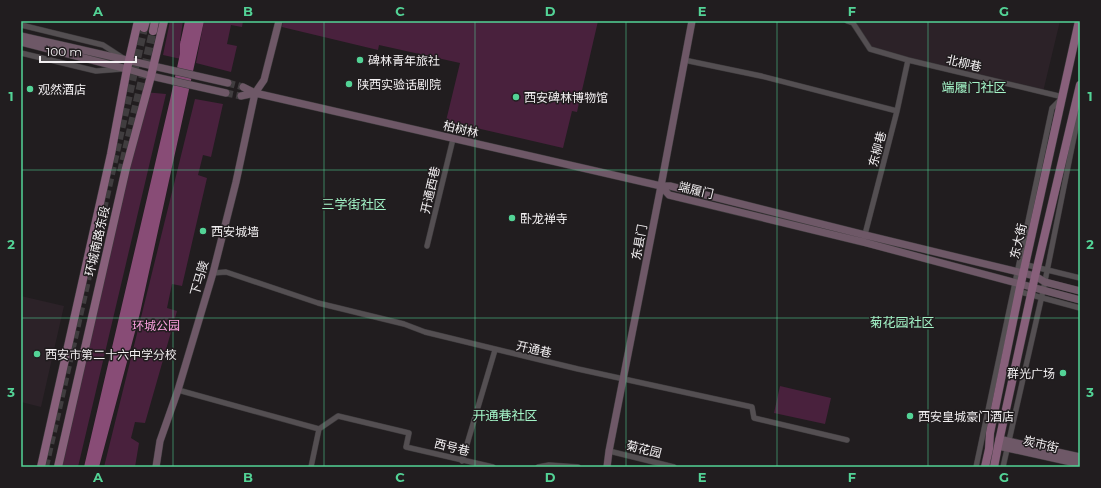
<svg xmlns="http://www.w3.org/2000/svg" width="1101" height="488" font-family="Montserrat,'Noto Sans SC',sans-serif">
	<rect width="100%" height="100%" fill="#211d1f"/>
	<path fill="#2c2228" d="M 847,21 L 1060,21 L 1043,92 L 870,49 L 853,23 Z
		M 21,296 L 64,306 L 41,407 L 21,402 Z"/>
	<path fill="#49213d" d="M 170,21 L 183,21 L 180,41 L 183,41 L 181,59 L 163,55 Z
		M 204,21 L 243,21 L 242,27 L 231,25 L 227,44 L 237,46 L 231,72 L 196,63 Z
		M 283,21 L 598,21 L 577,112 L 572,111 L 563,148 L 446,121 L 460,63 L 379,45 L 378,50 L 282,27 Z
		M 144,92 L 166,94 L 78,467 L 62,467 Z
		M 195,99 L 223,104 L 211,157 L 203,155 L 198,175 L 207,178 L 182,286 L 172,284 L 167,308 L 177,311 L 145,423 L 135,422 L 131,438 L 139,443 L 135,467 L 104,467 Z
		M 780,386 L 831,398 L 825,424 L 774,413 Z"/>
	<path fill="#884c76" d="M 185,21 L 204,21 L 140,313 L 99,467 L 84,467 L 170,100 L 180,54 L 180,44 Z"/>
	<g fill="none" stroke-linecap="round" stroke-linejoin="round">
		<path stroke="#403d3f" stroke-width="7" stroke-dasharray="7 3.5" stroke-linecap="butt" d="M 228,83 L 243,87
			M 226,93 L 241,96"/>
		<path stroke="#403d3f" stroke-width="8" stroke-dasharray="8 4" stroke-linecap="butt" d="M 121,172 L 153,31
			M 45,467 L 144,28"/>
		<g stroke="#3d3a3c" stroke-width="6">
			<path id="street" d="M 847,21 L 853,23 L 870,49 L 908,60 L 1063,97
				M 21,25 L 103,45 L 123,58
				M 21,53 L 96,71 L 122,69
				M 684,60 L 761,76 L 897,111
				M 863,242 L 897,111 L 908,60
				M 427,246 L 453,139
				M 1023,264 L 1080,278
				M 213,273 L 226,272 L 318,303 L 404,324 L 425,332 L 578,369 L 752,407 L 754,418 L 847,440
				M 1017,291 L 1080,308
				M 178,390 L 319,429
				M 609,451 L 674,467
				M 462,461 L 495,350
				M 311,467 L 319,429 L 338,416 L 409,433 L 406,447 L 493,467
				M 538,467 L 549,465 L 578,467
				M 976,467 L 1052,108 L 1061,99
				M 1003,467 L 1043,291 L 1076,127 L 1076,114"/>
		</g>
		<g stroke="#3d3a3c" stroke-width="8">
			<path id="secondary" d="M 21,36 L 228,83
				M 21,42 L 127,69 L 151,76 L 226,93
				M 243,87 L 255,93 L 661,186 L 670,186 L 865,235 L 1035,276 L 1045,282 L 1080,291
				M 241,96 L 255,93
				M 661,186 L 669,195 L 863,242 L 1080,300
				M 999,439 L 1080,457
				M 998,446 L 1080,464
				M 156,467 L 160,441 L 178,390 L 213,273 L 236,182 L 255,93 L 264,80 L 279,21
				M 607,467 L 609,451 L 661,186 L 692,21"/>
		</g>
		<g stroke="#3d3a3c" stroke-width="9">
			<path id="primary" d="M 144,28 L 146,21
				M 153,31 L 155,21
				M 41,467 L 111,154 L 127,69 L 138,21
				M 58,467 L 126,168 L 151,76 L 164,21
				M 985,467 L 989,449 L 990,433 L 1019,292 L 1079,21
				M 994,467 L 998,446 L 1035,276 L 1080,85"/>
		</g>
		<use href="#street" stroke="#544f52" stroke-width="5"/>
		<use href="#secondary" stroke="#6e5867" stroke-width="7"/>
		<use href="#primary" stroke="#88607b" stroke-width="8"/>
	</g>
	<path fill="none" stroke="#53d396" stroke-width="1" stroke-opacity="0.55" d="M 173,21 L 173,467M 324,21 L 324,467M 475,21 L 475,467M 626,21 L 626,467M 777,21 L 777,467M 928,21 L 928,467M 21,170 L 1080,170M 21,318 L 1080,318"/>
	<g fill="#53d396" stroke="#211d1f" stroke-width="1.5">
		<circle cx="360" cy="60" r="4"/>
		<circle cx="349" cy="84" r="4"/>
		<circle cx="30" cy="89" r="4"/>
		<circle cx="516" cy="97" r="4"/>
		<circle cx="512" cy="218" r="4"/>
		<circle cx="203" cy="231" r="4"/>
		<circle cx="37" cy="354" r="4"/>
		<circle cx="1063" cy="373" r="4"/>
		<circle cx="910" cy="416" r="4"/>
	</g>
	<g text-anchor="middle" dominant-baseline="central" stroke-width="3" stroke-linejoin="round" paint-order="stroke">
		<g font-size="12" fill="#f3f0f2" stroke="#211d1f" text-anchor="start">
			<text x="368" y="60">碑林青年旅社</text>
			<text x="357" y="84">陕西实验话剧院</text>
			<text x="38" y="89">观然酒店</text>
			<text x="524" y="97">西安碑林博物馆</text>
			<text x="520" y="218">卧龙禅寺</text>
			<text x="211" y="231">西安城墙</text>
			<text x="45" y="354">西安市第二十六中学分校</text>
			<text x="1055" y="373" text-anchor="end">群光广场</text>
			<text x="918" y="416">西安皇城豪门酒店</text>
		</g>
		<g font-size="12" fill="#f3f0f2" stroke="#211d1f">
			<text transform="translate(964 63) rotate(13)">北柳巷</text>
			<text transform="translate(461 129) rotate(13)">柏树林</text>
			<text transform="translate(877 149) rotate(-75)">东柳巷</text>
			<text transform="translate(430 190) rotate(-77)">开通西巷</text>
			<text transform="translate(696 190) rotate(14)">端履门</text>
			<text transform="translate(97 241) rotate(-77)">环城南路东段</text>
			<text transform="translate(1018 241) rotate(-77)">东大街</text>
			<text transform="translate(639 242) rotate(-79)">东县门</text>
			<text transform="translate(199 278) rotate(-74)">下马陵</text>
			<text transform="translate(534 349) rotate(13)">开通巷</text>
			<text transform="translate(1041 444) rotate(13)">炭市街</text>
			<text transform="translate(452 447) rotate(14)">西号巷</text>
			<text transform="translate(644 449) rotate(14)">菊花园</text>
		</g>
		<g font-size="12" fill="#fba1df" stroke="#211d1f">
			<text x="156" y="325">环城公园</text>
		</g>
		<g font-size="13" fill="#a3f4c7" stroke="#211d1f">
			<text x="974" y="87">端履门社区</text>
			<text x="354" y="204">三学街社区</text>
			<text x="902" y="322">菊花园社区</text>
			<text x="505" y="415">开通巷社区</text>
		</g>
	</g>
	<rect width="1101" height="488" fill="none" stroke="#211d1f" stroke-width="44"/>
	<path d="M40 56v6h96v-6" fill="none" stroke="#f3f0f2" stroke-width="2"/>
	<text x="46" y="56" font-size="12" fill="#f3f0f2" stroke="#211d1f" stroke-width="3" paint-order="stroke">100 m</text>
	<rect x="22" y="22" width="1057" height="444" fill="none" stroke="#53d396" stroke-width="1.5"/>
	<g font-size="13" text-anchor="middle" font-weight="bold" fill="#53d396">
		<text x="98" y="16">A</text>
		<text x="248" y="16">B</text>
		<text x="400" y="16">C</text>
		<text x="550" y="16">D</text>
		<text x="702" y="16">E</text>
		<text x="852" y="16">F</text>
		<text x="1004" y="16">G</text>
		<text x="11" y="101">1</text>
		<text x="1090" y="101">1</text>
		<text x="11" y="249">2</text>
		<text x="1090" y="249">2</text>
		<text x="11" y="397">3</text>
		<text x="1090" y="397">3</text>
		<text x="98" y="482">A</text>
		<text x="248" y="482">B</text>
		<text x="400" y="482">C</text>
		<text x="550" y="482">D</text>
		<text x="702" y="482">E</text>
		<text x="852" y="482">F</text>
		<text x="1004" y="482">G</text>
	</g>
</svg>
